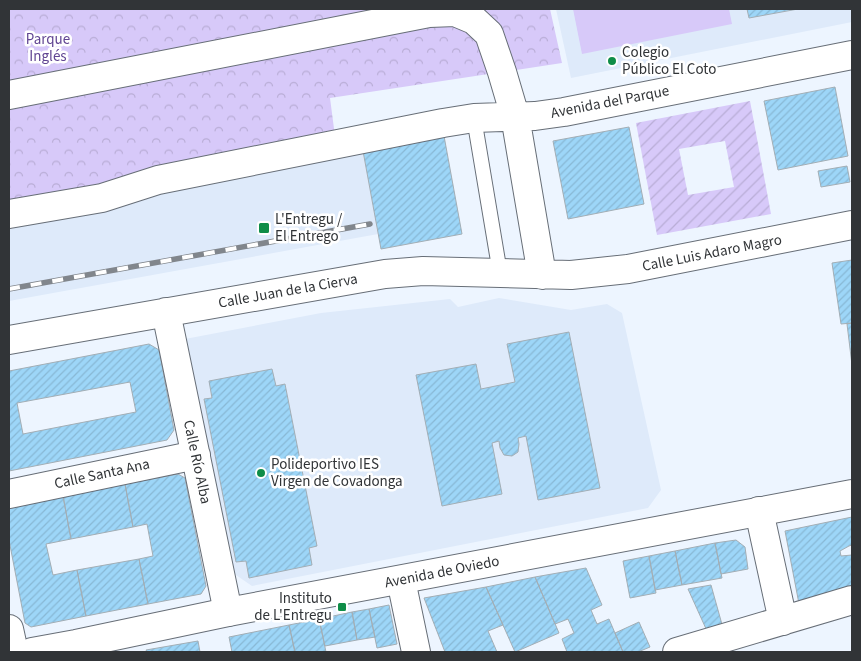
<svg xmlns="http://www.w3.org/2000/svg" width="861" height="661" font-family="'Source Sans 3',sans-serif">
	<defs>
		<pattern id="park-crowns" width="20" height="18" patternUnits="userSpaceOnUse" patternTransform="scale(1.25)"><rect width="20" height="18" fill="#d7c9f9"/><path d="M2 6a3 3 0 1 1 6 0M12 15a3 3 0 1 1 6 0" fill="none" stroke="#b9add6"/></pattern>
		<pattern id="garden-furrows" width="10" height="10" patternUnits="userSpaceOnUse" patternTransform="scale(1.25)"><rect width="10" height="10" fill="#d7c9f9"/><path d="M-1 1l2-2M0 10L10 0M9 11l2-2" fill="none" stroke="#b9add6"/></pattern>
		<pattern id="building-hatch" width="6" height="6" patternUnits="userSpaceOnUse" patternTransform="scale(1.25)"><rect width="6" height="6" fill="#9dd6f8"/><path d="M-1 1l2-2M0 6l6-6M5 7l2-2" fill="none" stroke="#88b8d5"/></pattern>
	</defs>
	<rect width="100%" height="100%" fill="#edf5ff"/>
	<path fill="#deeafa" d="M 556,9 L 852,9 L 852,22 L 571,78 Z
		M 363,151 L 378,234 L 9,301 L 9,225 L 161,189 Z
		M 499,298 L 571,310 L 607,304 L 622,313 L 661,490 L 648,508 L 252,586 L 233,573 L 185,339 L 321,313 L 450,299 L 458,307 Z"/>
	<path fill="url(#park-crowns)" d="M 9,9 L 550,9 L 562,63 L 330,98 L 336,144 L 9,214 Z"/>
	<path fill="url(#garden-furrows)" fill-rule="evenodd" d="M 750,101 L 771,214 L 657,235 L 636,123 ZM 725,141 L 734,187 L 688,195 L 679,149 Z"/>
	<path fill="#d7c9f9" d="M 573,9 L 729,9 L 732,24 L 582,54 Z"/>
	<path fill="url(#building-hatch)" stroke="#a3aeb5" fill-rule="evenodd" d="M 747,9 L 798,9 L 749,18 Z
		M 835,87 L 848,156 L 778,170 L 764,101 Z
		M 629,127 L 644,204 L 568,219 L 553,141 Z
		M 444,136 L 462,234 L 381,249 L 363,151 Z
		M 847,166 L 850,182 L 821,187 L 818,171 Z
		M 852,260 L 852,323 L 841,324 L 832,263 Z
		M 852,323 L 852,365 L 847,324 Z
		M 569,332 L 600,488 L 538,500 L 526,436 L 518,438 L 519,444 L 518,452 L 512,456 L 504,455 L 500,448 L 499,441 L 492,443 L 502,494 L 442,506 L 416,375 L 476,364 L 481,389 L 515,382 L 507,344 Z
		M 149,344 L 159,350 L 174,430 L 167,440 L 9,471 L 9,371 ZM 130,382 L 136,412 L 23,434 L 17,403 Z
		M 272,369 L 276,386 L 285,384 L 317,546 L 309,548 L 312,565 L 249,578 L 246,561 L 236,562 L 204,399 L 212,398 L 209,381 Z
		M 178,474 L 185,478 L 206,586 L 201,594 L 148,604 L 139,559 L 153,556 L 147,524 L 133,527 L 125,484 Z
		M 125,484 L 133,527 L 71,539 L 63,496 Z
		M 63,496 L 71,539 L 46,544 L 53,575 L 77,570 L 86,616 L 31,627 L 25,623 L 9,540 L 9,506 Z
		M 852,517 L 852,545 L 849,546 L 840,551 L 841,556 L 852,555 L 852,594 L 800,609 L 785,531 Z
		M 736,540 L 745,547 L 748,569 L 721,574 L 715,543 Z
		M 715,543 L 722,578 L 682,585 L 675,551 Z
		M 675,551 L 682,585 L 655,590 L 649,556 Z
		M 649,556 L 656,593 L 630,598 L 623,561 Z
		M 139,559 L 148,604 L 86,616 L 77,570 Z
		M 586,568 L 602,605 L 591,610 L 597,624 L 609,619 L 623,652 L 567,652 L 562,639 L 574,633 L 568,619 L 555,624 L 535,577 Z
		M 535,577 L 559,633 L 515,652 L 486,587 Z
		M 711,585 L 723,628 L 707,631 L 688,589 Z
		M 486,587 L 503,625 L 488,631 L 497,652 L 445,652 L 424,598 Z
		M 389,605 L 397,644 L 377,648 L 369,609 Z
		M 369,609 L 375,637 L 357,640 L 352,612 Z
		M 352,612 L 357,640 L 325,646 L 319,619 Z
		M 319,619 L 326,652 L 295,652 L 289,625 Z
		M 639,622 L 650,647 L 638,652 L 623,652 L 615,633 Z
		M 289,625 L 295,652 L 232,652 L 229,637 Z
		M 198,641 L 200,652 L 147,652 L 146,650 Z"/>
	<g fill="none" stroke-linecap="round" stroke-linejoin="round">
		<g stroke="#676e77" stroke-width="16">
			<path id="lane" d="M 474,118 L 500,273"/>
		</g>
		<g stroke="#676e77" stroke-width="30">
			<path id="street" d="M 9,95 L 429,13 L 455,12 L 474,20 L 489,34 L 502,72 L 515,116 L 542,275
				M 9,214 L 102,198 L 158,180 L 443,123 L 474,118 L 535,116 L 564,112 L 852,55
				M 166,312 L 228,612
				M 9,340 L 385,274 L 423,271 L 571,275 L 628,269 L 852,225
				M 9,494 L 196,455
				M 759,511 L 783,621
				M 401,580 L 416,652
				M 9,629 L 14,652
				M 677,652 L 852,600"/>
		</g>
		<g stroke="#676e77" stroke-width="30">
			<path id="secondary" d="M 32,652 L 76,644 L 228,612 L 852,494"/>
		</g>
		<use href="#lane" stroke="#fff" stroke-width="14"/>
		<use href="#street" stroke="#fff" stroke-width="28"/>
		<use href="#secondary" stroke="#fff" stroke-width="28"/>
		<g stroke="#81868c" stroke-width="5.5">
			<path id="rail" d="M 9,289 L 370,224"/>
		</g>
		<use href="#rail" stroke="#fff" stroke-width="4" stroke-dasharray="11" stroke-linecap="butt"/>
	</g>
	<g fill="#0f8d48" stroke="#fff" stroke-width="2">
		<circle cx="612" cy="61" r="5"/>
		<rect x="258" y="222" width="12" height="12" rx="2.5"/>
		<circle cx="261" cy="473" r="5"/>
		<rect x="337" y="602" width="10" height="10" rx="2.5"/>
	</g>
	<g text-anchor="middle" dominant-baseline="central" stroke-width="5" stroke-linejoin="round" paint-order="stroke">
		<g font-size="15" fill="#604492" stroke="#fff">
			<text x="48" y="39">Parque<tspan x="48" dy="17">Inglés</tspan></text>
		</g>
		<g font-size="15" fill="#313437" stroke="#fff" text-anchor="start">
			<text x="622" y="52">Colegio<tspan x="622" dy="17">Público El Coto</tspan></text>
			<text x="275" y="219">L'Entregu /<tspan x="275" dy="17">El Entrego</tspan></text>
			<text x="271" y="464">Polideportivo IES<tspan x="271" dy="17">Virgen de Covadonga</tspan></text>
			<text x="332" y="598" text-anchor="end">Instituto<tspan x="332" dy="17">de L'Entregu</tspan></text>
		</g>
		<g font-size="15" fill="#313437" stroke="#fff">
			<text transform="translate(610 102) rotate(-11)">Avenida del Parque</text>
			<text transform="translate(712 253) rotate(-11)">Calle Luis Adaro Magro</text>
			<text transform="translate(288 291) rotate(-10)">Calle Juan de la Cierva</text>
			<text transform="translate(197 462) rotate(78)">Calle Río Alba</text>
			<text transform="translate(102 474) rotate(-12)">Calle Santa Ana</text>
			<text transform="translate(442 572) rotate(-11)">Avenida de Oviedo</text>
		</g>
	</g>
	<rect width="861" height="661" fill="none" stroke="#313437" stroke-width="20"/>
</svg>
